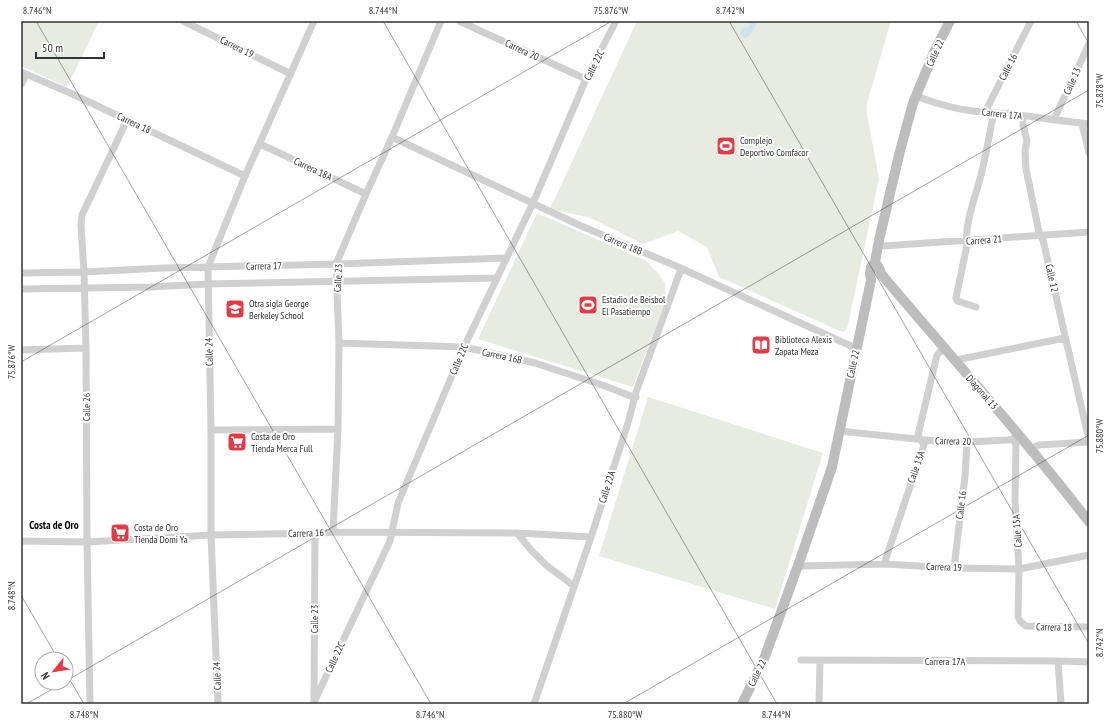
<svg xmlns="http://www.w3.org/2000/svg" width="1110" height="725" font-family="'PT Sans Narrow',sans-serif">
	<rect width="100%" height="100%" fill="#fff"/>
	<path fill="#e6ecdf" d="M 21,21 L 99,21 L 67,87 L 21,66 Z
		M 637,21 L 891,21 L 867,103 L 867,113 L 879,179 L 847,329 L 844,332 L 840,331 L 719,277 L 707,247 L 678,231 L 643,244 L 591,218 L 550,209 Z
		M 537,213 L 646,261 L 657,272 L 665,283 L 666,300 L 633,387 L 478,339 Z
		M 648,397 L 823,453 L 775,609 L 599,556 Z"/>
	<path fill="#cfe2ee" d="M 743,21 L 757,21 C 755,27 752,36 745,38 L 740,35 L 741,29 L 744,27 L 747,28 L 751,24 Z"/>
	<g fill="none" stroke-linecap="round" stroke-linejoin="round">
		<path stroke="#d0d0d0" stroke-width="7" d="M 183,21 L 291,74
			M 459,21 L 586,79
			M 21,72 L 68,92 L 245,176
			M 21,85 L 26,75
			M 916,96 C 937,104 962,111 985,112 C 993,113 1001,113 1009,114 C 1036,117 1062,121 1089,124
			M 1023,116 L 1023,125 L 1027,141 L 1025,151 L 1026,169 L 1039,232 L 1043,240 L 1089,440
			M 1055,119 L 1056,115 L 1089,44
			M 1082,124 L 1089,153
			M 392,137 L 579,225 L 676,266 L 851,346 L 856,347
			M 260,144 L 366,194
			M 878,245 L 883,246 L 1089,232
			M 21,273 L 84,272 L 164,268 L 336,264 L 506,258
			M 21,289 L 150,287 L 208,284 L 496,278
			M 976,307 L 957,301 L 956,298 L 967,245 C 964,224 976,196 981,175 C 986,156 989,136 993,117 L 987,108 L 1031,21
			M 339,343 L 464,347 L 535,363 L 605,386 L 633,397 L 636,397
			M 21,350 L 86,348
			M 957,363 L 961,359 L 1065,338
			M 211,430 L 338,429
			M 839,431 L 945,442 L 967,442 L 1008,440 L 1013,439 L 1015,437
			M 1013,439 L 1016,445 L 1015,500 L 1019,569 L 1018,617 L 1021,622 L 1026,626 L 1089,627
			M 1031,450 L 1036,446 L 1039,445 L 1089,442
			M 333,532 L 338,429 L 339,343 L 336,264 L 366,194 L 392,137 L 441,21
			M 517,533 L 531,550 L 546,565 L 574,586
			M 21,541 L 87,542 L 211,535 L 323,533 L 333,532 L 517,533 L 591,537
			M 884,564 L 924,445 L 918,435 L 937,355 L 944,348
			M 799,565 L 803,566 L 884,564 L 954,568 L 1019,569 L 1089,555
			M 954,568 L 965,476 L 967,442
			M 801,660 L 1058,661 L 1089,662
			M 1058,661 L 1061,704
			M 314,700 L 315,533
			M 314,702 L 390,541 L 398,503 L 464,347 L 533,203 L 586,79 L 616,21
			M 90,704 L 87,542 L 86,348 L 84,272 L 81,225 L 82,215 L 127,120
			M 218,704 L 211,535 L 211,430 L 208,267 L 245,176 L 314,21
			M 534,704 L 591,537 L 628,423 L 636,392 L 681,269
			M 819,704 L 820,661"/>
		<path stroke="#bdbdbd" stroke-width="10" d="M 875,262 L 879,268 L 882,275 C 951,357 1024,437 1089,522
			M 742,704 L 764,659 L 800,560 L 832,467 L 871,280 L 870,274 L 871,267 L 875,262 L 879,240 L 900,151 L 913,103 L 935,50 L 950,21"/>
	</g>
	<path fill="none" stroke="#333" stroke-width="1" stroke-opacity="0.45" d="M 36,21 L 431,704M 383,21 L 777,704M 729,21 L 1089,644M 1076,21 L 1089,44M 21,362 L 612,21M 21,595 L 58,659M 66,673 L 84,704M 66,681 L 1089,90M 26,704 L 63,683M 623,704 L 1089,435"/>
	<defs>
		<g id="stadium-square" transform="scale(1)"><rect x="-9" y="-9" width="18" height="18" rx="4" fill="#e63946" stroke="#fff"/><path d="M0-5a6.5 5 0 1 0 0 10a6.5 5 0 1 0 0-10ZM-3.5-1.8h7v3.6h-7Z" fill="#fff"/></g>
		<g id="school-square" transform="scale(1)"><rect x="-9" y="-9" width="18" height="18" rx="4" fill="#e63946" stroke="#fff"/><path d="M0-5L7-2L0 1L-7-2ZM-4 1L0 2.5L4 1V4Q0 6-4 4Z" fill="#fff"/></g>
		<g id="library-square" transform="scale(1)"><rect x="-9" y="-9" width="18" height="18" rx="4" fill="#e63946" stroke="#fff"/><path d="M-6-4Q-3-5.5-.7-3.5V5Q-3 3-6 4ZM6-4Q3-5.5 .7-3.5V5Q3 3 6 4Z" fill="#fff"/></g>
		<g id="supermarket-square" transform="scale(1)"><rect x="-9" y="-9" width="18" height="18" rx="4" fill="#e63946" stroke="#fff"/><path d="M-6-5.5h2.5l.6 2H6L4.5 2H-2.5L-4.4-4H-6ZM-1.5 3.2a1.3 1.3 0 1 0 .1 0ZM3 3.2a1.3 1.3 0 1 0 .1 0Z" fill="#fff"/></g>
	</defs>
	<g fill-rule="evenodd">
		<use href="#stadium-square" x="726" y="146"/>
		<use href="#stadium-square" x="588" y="305"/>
		<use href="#school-square" x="235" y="309"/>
		<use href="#library-square" x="761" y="345"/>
		<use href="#supermarket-square" x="237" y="442"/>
		<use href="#supermarket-square" x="120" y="533"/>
	</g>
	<g text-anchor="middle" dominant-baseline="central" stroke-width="4" stroke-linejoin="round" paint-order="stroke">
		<g font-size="10" fill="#333" stroke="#fff">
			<text transform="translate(237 47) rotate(26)">Carrera 19</text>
			<text transform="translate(522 50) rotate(25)">Carrera 20</text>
			<text transform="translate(935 53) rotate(-65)">Calle 22</text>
			<text transform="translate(594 65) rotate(-63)">Calle 22C</text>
			<text transform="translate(1008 67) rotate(-63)">Calle 16</text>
			<text transform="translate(1072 81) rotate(-66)">Calle 13</text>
			<text transform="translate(1002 114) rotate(6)">Carrera 17A</text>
			<text transform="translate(134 123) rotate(25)">Carrera 18</text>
			<text transform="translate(313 169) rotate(25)">Carrera 18A</text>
			<text transform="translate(984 240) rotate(-4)">Carrera 21</text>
			<text transform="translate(623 244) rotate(23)">Carrera 18B</text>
			<text transform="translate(264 266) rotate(-1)">Carrera 17</text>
			<text transform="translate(338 278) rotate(-87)">Calle 23</text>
			<text transform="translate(1052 278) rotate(77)">Calle 12</text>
			<text transform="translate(209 352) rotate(-91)">Calle 24</text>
			<text transform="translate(502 356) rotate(12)">Carrera 16B</text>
			<text transform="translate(459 359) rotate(-67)">Calle 22C</text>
			<text transform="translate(853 364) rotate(-78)">Calle 22</text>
			<text transform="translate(982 392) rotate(49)">Diagonal 13</text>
			<text transform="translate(86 407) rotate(-90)">Calle 26</text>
			<text transform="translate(953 441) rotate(1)">Carrera 20</text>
			<text transform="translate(916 467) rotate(-71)">Calle 13A</text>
			<text transform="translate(607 487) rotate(-72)">Calle 22A</text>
			<text transform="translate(961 505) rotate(-83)">Calle 16</text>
			<text transform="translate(1017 531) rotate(-94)">Calle 15A</text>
			<text transform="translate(306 533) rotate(-2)">Carrera 16</text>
			<text transform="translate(944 567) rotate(2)">Carrera 19</text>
			<text transform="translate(314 619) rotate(-90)">Calle 23</text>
			<text transform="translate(1054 627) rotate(1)">Carrera 18</text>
			<text transform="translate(335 657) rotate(-65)">Calle 22C</text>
			<text x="945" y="661">Carrera 17A</text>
			<text transform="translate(757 673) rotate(-64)">Calle 22</text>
			<text transform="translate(217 676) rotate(-92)">Calle 24</text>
		</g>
		<g font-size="10" fill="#333" stroke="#fff" text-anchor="start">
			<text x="740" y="140">Complejo<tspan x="740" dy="12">Deportivo Comfacor</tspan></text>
			<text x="602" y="299">Estadio de Beisbol<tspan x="602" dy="12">El Pasatiempo</tspan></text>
			<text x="249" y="303">Otra sigla George<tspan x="249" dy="12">Berkeley School</tspan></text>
			<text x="775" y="339">Biblioteca Alexis<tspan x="775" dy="12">Zapata Meza</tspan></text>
			<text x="251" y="436">Costa de Oro<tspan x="251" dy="12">Tienda Merca Full</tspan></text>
			<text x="134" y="527">Costa de Oro<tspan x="134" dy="12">Tienda Domi Ya</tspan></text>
		</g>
		<g font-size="11" font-weight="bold" fill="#000" stroke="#fff">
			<text x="54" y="525">Costa de Oro</text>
		</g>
	</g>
	<rect width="1110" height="725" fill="none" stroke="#ffffff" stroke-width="44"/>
	<g transform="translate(54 671) rotate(240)"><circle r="19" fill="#ffffff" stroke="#adadad"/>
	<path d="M0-3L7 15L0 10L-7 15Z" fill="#e63946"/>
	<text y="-6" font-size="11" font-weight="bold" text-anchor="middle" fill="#333333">N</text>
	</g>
	<path d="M36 52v6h68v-6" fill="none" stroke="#333333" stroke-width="2"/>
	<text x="42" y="52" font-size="12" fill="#333333" stroke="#ffffff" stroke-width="3" paint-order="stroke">50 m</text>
	<rect x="22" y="22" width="1066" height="681" fill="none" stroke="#333" stroke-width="1.5"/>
	<g font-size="10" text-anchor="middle" fill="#333">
		<text x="37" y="14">8.746°N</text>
		<text x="383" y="14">8.744°N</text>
		<text x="611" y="14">75.876°W</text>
		<text x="730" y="14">8.742°N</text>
		<text transform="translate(1099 91) rotate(-90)" y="4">75.878°W</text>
		<text transform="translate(11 362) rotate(-90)" y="4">75.876°W</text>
		<text transform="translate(1099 436) rotate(-90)" y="4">75.880°W</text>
		<text transform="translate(11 596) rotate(-90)" y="4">8.748°N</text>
		<text transform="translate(1099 643) rotate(-90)" y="4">8.742°N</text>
		<text x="84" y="718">8.748°N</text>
		<text x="430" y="718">8.746°N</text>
		<text x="625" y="718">75.880°W</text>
		<text x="776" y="718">8.744°N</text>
	</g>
</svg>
